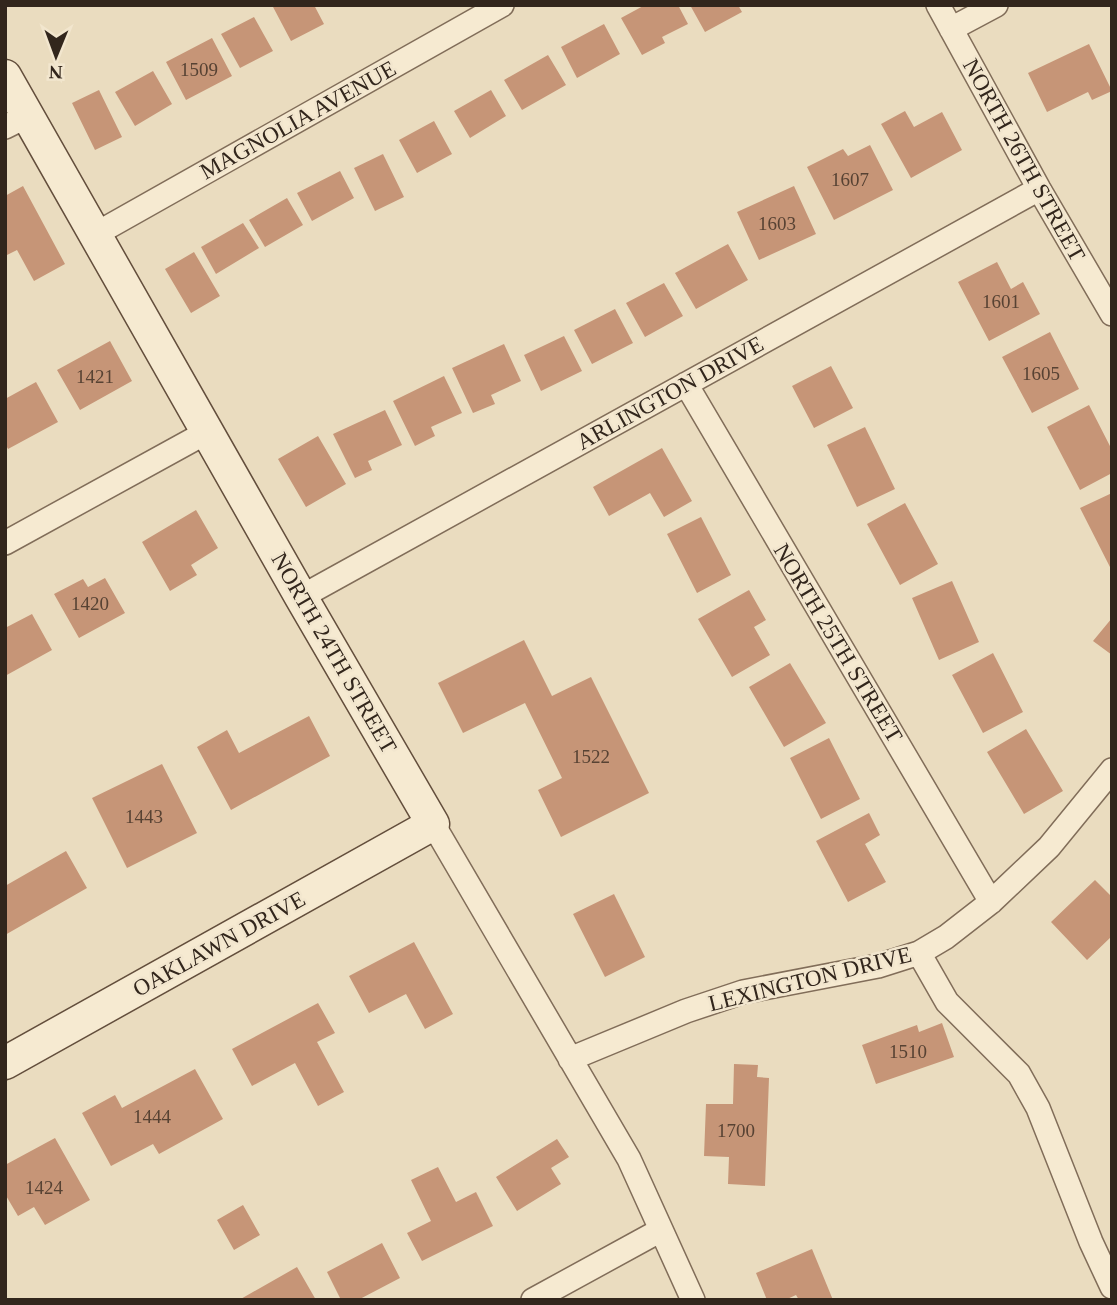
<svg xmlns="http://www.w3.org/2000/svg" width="1117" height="1305" font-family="'Times New Roman',serif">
	<rect width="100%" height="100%" fill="#eadcbf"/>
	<path fill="#c69577" d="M 272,5 L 314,5 L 324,24 L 291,41 Z
		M 645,5 L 678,5 L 688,24 L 662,37 L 665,43 L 642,55 L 621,18 Z
		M 690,5 L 738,5 L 742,12 L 705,32 Z
		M 254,17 L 273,51 L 240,68 L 221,34 Z
		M 604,24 L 620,54 L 577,78 L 561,47 Z
		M 212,38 L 232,76 L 186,100 L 166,62 Z
		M 1089,44 L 1112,91 L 1092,100 L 1088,92 L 1047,112 L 1028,73 Z
		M 548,55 L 566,85 L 522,110 L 504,80 Z
		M 153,71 L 172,104 L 135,126 L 115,92 Z
		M 99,90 L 122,137 L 95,150 L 72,103 Z
		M 491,90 L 506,116 L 470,138 L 454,111 Z
		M 905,111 L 914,127 L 942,112 L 962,150 L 911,178 L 881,124 Z
		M 434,121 L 452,154 L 417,173 L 399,140 Z
		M 870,145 L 893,190 L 834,220 L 807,167 L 843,149 L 848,156 Z
		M 383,154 L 404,197 L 375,211 L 354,168 Z
		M 340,171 L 354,198 L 312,221 L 297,193 Z
		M 23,186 L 65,264 L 34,281 L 17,250 L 5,256 L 5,196 Z
		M 794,186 L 816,234 L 759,260 L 737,212 Z
		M 287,198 L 303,225 L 265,247 L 249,220 Z
		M 243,223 L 259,248 L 216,274 L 201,247 Z
		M 728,244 L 748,280 L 696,309 L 675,273 Z
		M 194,252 L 220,296 L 191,313 L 165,269 Z
		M 997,262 L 1011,289 L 1023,282 L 1040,314 L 989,341 L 958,282 Z
		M 664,283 L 683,316 L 645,337 L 626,303 Z
		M 615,309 L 633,343 L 592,364 L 574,330 Z
		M 1050,332 L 1079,389 L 1032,413 L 1002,357 Z
		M 564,336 L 582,371 L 541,391 L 524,355 Z
		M 110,341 L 132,381 L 80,410 L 57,370 Z
		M 504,344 L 521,381 L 491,395 L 495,404 L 473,413 L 452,368 Z
		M 831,366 L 853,408 L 814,428 L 792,386 Z
		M 444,376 L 462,413 L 431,427 L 435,436 L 415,446 L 393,401 Z
		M 36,382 L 58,422 L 8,449 L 5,443 L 5,399 Z
		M 1089,405 L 1112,450 L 1112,473 L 1080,490 L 1047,427 Z
		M 385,410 L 402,445 L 368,461 L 372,470 L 355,478 L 333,434 Z
		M 865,427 L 895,489 L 857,507 L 827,445 Z
		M 318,436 L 346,484 L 306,507 L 278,459 Z
		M 662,448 L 692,501 L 664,517 L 650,493 L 609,516 L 593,487 Z
		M 1112,493 L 1112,571 L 1080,508 Z
		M 905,503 L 938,564 L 900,585 L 867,524 Z
		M 196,510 L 218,548 L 191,565 L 197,575 L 170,591 L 142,542 Z
		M 701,517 L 731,575 L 697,593 L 667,534 Z
		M 105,578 L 125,613 L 79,638 L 54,594 L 83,579 L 88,587 Z
		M 952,581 L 979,642 L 939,660 L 912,598 Z
		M 749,590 L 766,620 L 754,627 L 770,655 L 732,677 L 698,619 Z
		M 32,614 L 52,650 L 5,676 L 5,628 Z
		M 1112,618 L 1112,655 L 1093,641 Z
		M 524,640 L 552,696 L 591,677 L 649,793 L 561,837 L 538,790 L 562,778 L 525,703 L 463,733 L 438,683 Z
		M 993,653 L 1023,712 L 983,733 L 952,675 Z
		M 790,663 L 826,723 L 784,747 L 749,687 Z
		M 309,716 L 330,756 L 231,810 L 197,747 L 227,730 L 239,753 Z
		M 1026,729 L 1063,791 L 1024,814 L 987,752 Z
		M 829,738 L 860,799 L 821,819 L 790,758 Z
		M 162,764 L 197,833 L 127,868 L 92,798 Z
		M 869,813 L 880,835 L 865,844 L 886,882 L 848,902 L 816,841 Z
		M 66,851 L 87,888 L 5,935 L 5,886 Z
		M 1095,880 L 1112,897 L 1112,936 L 1087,960 L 1051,922 Z
		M 614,894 L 645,957 L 605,977 L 573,914 Z
		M 414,942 L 453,1014 L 425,1029 L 406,994 L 369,1013 L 349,976 Z
		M 318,1003 L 335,1033 L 317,1042 L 344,1092 L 318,1106 L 295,1063 L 252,1086 L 232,1049 Z
		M 942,1023 L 954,1057 L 876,1084 L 862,1045 L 917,1025 L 919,1032 Z
		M 734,1064 L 758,1065 L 757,1077 L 769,1078 L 765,1186 L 728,1184 L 729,1157 L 704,1156 L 706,1104 L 733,1104 Z
		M 195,1069 L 223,1119 L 159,1154 L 153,1144 L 111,1166 L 82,1113 L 115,1095 L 122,1108 Z
		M 55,1138 L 90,1200 L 45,1225 L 34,1207 L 18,1216 L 5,1194 L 5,1165 Z
		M 557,1139 L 569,1157 L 551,1168 L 561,1184 L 517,1211 L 496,1177 Z
		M 438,1167 L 456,1202 L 476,1192 L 493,1226 L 422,1261 L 407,1233 L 431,1221 L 411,1180 Z
		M 243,1205 L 260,1235 L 234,1250 L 217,1220 Z
		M 382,1243 L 400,1278 L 358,1300 L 341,1300 L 327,1272 Z
		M 812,1249 L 833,1300 L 799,1300 L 796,1295 L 785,1300 L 767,1300 L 756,1273 Z
		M 297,1267 L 316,1300 L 239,1300 Z"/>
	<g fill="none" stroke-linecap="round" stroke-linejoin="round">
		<g stroke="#816d59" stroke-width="26">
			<path id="street" d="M 938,5 L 1039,189 L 1112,314
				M 951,29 L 996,5
				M 5,127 L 27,116
				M 94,235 L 502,5
				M 686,384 L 991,902
				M 5,543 L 207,432
				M 301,597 L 1039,189
				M 433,824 L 629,1159 L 693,1300
				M 919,953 L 947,1002 L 1019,1074 L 1038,1108 L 1091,1242 L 1112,1287
				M 570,1059 L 686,1011 L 743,992 L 878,966 L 919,953 L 946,937 L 991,902 L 1049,847 L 1112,770
				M 533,1300 L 661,1230"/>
		</g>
		<g stroke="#634e3c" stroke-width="35">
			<path id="secondary" d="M 5,76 L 301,597 L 433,824 L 5,1063"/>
		</g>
		<use href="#street" stroke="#f6ead1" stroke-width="23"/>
		<use href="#secondary" stroke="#f6ead1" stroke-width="32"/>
	</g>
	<g text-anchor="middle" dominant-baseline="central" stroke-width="5" stroke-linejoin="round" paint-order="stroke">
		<g font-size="19" fill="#574233">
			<text x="199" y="69">1509</text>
			<text x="850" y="179">1607</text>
			<text x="777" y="223">1603</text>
			<text x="1001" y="301">1601</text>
			<text x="1041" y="373">1605</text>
			<text x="95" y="376">1421</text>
			<text x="90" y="603">1420</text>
			<text x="591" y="756">1522</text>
			<text x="144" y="816">1443</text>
			<text x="908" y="1051">1510</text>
			<text x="152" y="1116">1444</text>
			<text x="736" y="1130">1700</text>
			<text x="44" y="1187">1424</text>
		</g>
		<g font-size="23" fill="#32261c" stroke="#f2e6ce">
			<text transform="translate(298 120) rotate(-29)">MAGNOLIA AVENUE</text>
			<text transform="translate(1024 160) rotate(61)">NORTH 26TH STREET</text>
			<text transform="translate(670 393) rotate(-29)">ARLINGTON DRIVE</text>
			<text transform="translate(838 643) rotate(59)">NORTH 25TH STREET</text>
			<text transform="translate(334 653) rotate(60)">NORTH 24TH STREET</text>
			<text transform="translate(219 944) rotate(-29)">OAKLAWN DRIVE</text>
			<text transform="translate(810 979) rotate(-14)">LEXINGTON DRIVE</text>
		</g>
	</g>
	<rect width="1117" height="1305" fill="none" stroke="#32261c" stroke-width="14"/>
	<g transform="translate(56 56) rotate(181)" stroke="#f2e6ce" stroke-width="5" paint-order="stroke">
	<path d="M0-5L12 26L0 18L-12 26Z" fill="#32261c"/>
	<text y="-10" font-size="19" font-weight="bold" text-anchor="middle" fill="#32261c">N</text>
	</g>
</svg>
